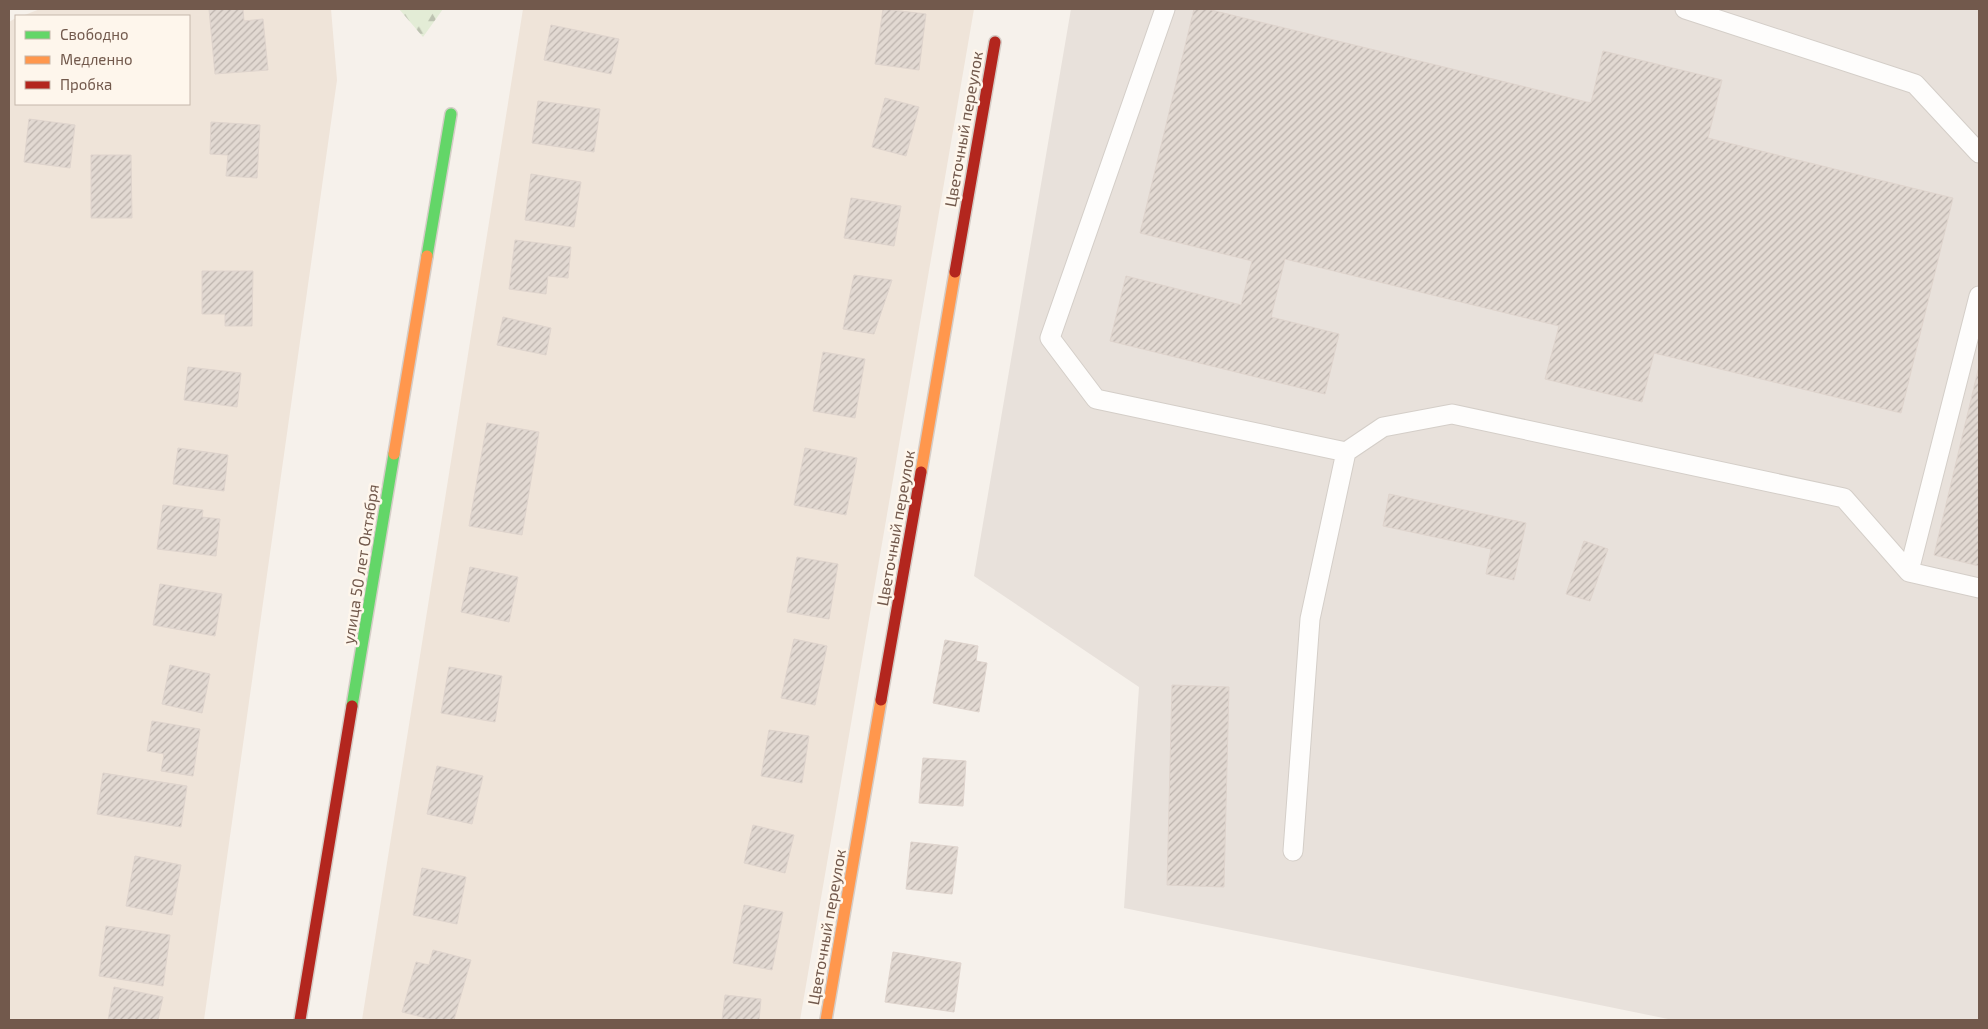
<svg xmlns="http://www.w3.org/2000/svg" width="1988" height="1029" font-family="'Exo 2',sans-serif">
	<defs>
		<pattern id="forest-firs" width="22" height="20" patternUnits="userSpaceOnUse" patternTransform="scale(1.25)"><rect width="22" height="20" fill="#e3ecd6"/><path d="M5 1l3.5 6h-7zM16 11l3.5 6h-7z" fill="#bcc2b0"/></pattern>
		<pattern id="building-hatch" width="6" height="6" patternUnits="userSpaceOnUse" patternTransform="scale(1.25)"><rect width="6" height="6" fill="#e2d9d2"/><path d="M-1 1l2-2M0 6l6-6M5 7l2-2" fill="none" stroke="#bcb3ad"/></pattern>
	</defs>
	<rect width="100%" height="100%" fill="#f6f1eb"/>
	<path fill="#efe4d9" d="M 40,9 L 331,9 L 337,80 L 204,1020 L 9,1020 L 9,22 L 16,18 L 16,104 L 189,104 L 189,16 L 22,16 Z
		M 523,9 L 974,9 L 800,1020 L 362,1020 Z"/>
	<path fill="#e8e1db" d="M 1071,9 L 1979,9 L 1979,1020 L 1673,1020 L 1124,908 L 1139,687 L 974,576 Z"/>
	<path fill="url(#forest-firs)" d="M 399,9 L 443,9 L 423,37 Z"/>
	<path fill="url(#building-hatch)" stroke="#dfd4cd" d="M 209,9 L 243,9 L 244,21 L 263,19 L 268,70 L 215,74 Z
		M 883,9 L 926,14 L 919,70 L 875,64 Z
		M 1194,9 L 1207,9 L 1591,103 L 1603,51 L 1722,80 L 1708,138 L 1953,198 L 1901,413 L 1654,353 L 1642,402 L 1545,379 L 1559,326 L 1285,259 L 1271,317 L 1339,334 L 1325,394 L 1110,341 L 1126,276 L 1241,305 L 1252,261 L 1140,233 Z
		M 551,25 L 619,39 L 611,74 L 544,60 Z
		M 885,98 L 919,107 L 906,156 L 872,147 Z
		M 538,101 L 600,109 L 594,152 L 532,143 Z
		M 29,119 L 75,125 L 70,168 L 24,162 Z
		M 211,122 L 260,125 L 257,178 L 226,176 L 228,155 L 210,154 Z
		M 91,155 L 131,155 L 132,218 L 91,218 Z
		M 531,174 L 581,182 L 574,227 L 525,220 Z
		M 851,198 L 901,206 L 894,246 L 844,238 Z
		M 515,240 L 571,247 L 568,278 L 548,276 L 546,294 L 509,289 Z
		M 202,271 L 253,271 L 252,326 L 225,326 L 225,314 L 202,314 Z
		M 854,275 L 892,280 L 874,334 L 843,329 Z
		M 503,317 L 551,328 L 546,355 L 497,345 Z
		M 823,352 L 865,359 L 855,418 L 813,411 Z
		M 1979,366 L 1979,566 L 1934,555 Z
		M 188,367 L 241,373 L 237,407 L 184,400 Z
		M 487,423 L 539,432 L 522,535 L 469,526 Z
		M 178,448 L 228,455 L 224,491 L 173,484 Z
		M 805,448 L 857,458 L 846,515 L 794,505 Z
		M 1389,494 L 1526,523 L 1514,580 L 1486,574 L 1491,549 L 1383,526 Z
		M 163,505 L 203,510 L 202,517 L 220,519 L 216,556 L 157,549 Z
		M 1584,541 L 1608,549 L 1590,601 L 1566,594 Z
		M 797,557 L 838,564 L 829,619 L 787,612 Z
		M 470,567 L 518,577 L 509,622 L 461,612 Z
		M 160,584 L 222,594 L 215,636 L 153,625 Z
		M 794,639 L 827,646 L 815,705 L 781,698 Z
		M 945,640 L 978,646 L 976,661 L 987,663 L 979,712 L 933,703 Z
		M 170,665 L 210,674 L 202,713 L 162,704 Z
		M 449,667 L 502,676 L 495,722 L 441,713 Z
		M 1172,685 L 1229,687 L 1224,887 L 1167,885 Z
		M 152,721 L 200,729 L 193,776 L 161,771 L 164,754 L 147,751 Z
		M 769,730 L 809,736 L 802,783 L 761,776 Z
		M 923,758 L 966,761 L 963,806 L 919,803 Z
		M 437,766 L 483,776 L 472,824 L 427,814 Z
		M 103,773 L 187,786 L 181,827 L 97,814 Z
		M 753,825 L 794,835 L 785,873 L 744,863 Z
		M 911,842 L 958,847 L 952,894 L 906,889 Z
		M 135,856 L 181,865 L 172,915 L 126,906 Z
		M 422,868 L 466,877 L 457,924 L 413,915 Z
		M 744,905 L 783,912 L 772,970 L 733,963 Z
		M 106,926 L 170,935 L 163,986 L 99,976 Z
		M 433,950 L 471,960 L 454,1020 L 434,1020 L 402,1012 L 416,962 L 429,965 Z
		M 893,952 L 961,963 L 954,1012 L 885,1002 Z
		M 114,987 L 163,997 L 158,1020 L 108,1020 Z
		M 725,995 L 761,999 L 759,1020 L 722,1020 Z"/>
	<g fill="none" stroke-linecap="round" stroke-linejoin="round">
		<g stroke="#d4cec8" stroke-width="21">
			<path id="lane" d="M 1165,9 L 1050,338 L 1096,399 L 1346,452 L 1383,427 L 1452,414 L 1844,498 L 1909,572 L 1979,588
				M 1685,9 L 1915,84 L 1979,153
				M 1909,571 L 1979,296
				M 1293,851 L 1310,619 L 1346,452"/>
		</g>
		<g stroke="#d5cdc7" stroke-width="14">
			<path id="fast" d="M 427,256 L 451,114
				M 352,706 L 394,454"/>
		</g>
		<g stroke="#d5cdc7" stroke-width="14">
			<path id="slow" d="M 394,454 L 427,256
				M 921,472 L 955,272
				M 826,1020 L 881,700"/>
		</g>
		<g stroke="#d5cdc7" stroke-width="14">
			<path id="jam" d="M 955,272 L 995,42
				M 881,700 L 921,472
				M 300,1020 L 352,706"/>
		</g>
		<use href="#lane" stroke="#fefdfc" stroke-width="19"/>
		<use href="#fast" stroke="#63d668" stroke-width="11"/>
		<use href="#slow" stroke="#ff974d" stroke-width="11"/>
		<use href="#jam" stroke="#b3261e" stroke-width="11"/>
	</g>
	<g text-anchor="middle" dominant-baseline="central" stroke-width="5" stroke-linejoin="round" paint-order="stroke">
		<g font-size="16" fill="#72594c" stroke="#fef6ec">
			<text transform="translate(963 129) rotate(-80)">Цветочный переулок</text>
			<text transform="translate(895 528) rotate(-80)">Цветочный переулок</text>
			<text transform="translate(360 564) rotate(-81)">улица 50 лет Октября</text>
			<text transform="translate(826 927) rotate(-80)">Цветочный переулок</text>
		</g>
	</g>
	<rect width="1988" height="1029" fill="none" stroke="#72594c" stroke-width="20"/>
	<rect x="15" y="15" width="175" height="90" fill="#fef6ec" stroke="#c6b7ac"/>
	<rect x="25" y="31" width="25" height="8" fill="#63d668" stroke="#c6b7ac"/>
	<text x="60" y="40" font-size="15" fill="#72594c">Свободно</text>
	<rect x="25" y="56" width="25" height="8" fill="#ff974d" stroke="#c6b7ac"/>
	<text x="60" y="65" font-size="15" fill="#72594c">Медленно</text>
	<rect x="25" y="81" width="25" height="8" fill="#b3261e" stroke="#c6b7ac"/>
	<text x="60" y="90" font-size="15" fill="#72594c">Пробка</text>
</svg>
